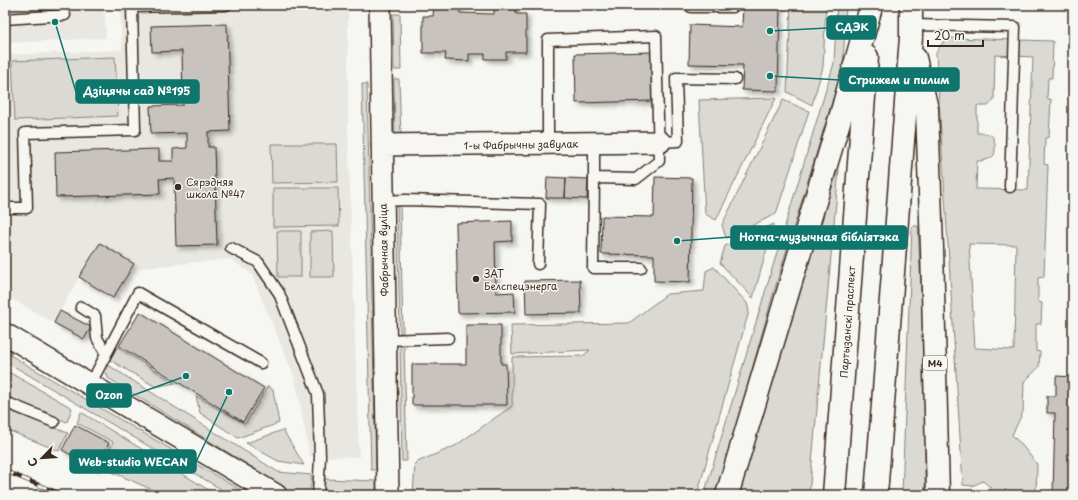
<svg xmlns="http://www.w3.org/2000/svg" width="1078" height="500" font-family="'Playpen Sans',sans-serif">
	<defs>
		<filter id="shadow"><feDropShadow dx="3.5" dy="3.5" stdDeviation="2" flood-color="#0004"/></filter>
	</defs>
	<rect width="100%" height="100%" fill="#f6f6f2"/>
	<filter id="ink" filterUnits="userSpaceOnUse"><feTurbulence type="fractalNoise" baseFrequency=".025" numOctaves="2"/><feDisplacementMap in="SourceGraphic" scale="8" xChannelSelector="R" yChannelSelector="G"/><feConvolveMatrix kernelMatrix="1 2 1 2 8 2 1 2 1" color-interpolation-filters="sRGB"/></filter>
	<g filter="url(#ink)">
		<path fill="#e8e7e2" d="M 5,5 L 104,5 L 106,38 L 5,43 Z
			M 120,5 L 348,5 L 348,131 L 359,457 L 310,456 L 295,378 L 251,273 L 230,259 L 139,268 L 100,243 L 79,277 L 54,323 L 5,295 L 5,55 L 122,50 Z"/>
		<path fill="#dad9d3" stroke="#8a8278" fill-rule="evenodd" d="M 791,5 L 826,5 L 823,67 L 812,105 L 787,92 Z
			M 837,5 L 846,5 L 843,66 L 772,298 L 717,495 L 704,495 L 834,63 Z
			M 393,14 L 400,14 L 401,70 L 394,70 Z
			M 951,38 L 1053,41 L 1052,78 L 1048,78 L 1047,99 L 1051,99 L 1049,137 L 1045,138 L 1044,164 L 1048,165 L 1044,277 L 1038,278 L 1038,302 L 1042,303 L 1041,324 L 1036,324 L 1036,351 L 1040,352 L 1039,367 L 1024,382 L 1023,412 L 1012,435 L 1020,443 L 1037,464 L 1036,495 L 988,495 L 991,488 L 983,481 L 972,486 L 963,485 L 936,53 L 943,42 ZM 995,55 L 1033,57 L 1028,190 L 976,189 L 977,161 C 982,161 988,160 992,157 C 995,155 995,152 995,148 C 995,134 990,133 977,133 L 977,106 L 988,106 L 994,99 ZM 969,244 L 1016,245 L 1014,350 L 975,348 Z
			M 115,57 L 118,116 L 15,120 L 12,61 Z
			M 394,79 L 399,79 L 401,137 L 395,138 Z
			M 362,84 L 367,84 L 376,470 L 371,470 Z
			M 776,98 L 716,220 L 705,214 L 699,100 Z
			M 783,100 L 809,111 L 776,214 L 726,238 L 722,225 Z
			M 271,144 L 337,144 L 338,182 L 272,183 Z
			M 839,169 L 809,495 L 739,495 L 794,291 Z
			M 273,188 L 338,188 L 339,226 L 273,227 Z
			M 397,202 L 400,202 L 403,333 L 400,333 Z
			M 774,224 L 753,298 L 720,263 L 725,246 Z
			M 912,226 L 918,226 L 925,374 L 925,495 L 902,495 Z
			M 277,231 L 301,231 L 301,277 L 278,277 Z
			M 333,231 L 334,277 L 310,277 L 310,232 Z
			M 714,267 L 747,303 L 749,311 L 697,495 L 413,495 L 415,463 L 455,446 L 512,406 L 512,357 L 583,356 L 590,350 L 512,354 L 511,325 L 629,323 L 667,294 L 704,291 L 706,271 Z
			M 400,346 L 404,346 L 407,461 L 402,461 Z
			M 117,347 L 175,383 L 156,387 L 110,360 Z
			M 5,352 L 249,495 L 231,495 L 5,361 Z
			M 108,365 L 278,472 L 311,475 C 311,478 312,482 311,485 C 309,498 293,497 284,492 C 279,489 276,484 272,480 L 108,378 L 106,372 Z
			M 5,370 L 72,408 L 67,422 L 5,397 Z
			M 268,386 L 273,390 L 279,423 L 238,438 L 200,413 L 196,396 L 245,424 Z
			M 5,409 L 68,433 L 59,451 L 5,429 Z
			M 81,412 L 217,495 L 164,495 L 101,467 L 113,442 L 77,423 Z
			M 283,430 L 304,465 L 278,461 L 246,443 Z
			M 325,479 L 376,481 L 376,495 L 324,495 Z"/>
		<path fill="#c8c3be" stroke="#3b2a1e" filter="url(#shadow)" d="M 743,5 L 780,5 L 778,91 L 742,90 L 743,65 L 689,64 L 690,25 L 742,27 Z
			M 434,7 L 459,7 L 460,13 L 494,14 L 494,9 L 516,8 L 516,14 L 526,14 L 526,52 L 506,52 L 506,59 L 485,59 L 485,54 L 469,54 L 469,61 L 445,60 L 446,53 L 423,53 L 423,16 L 433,16 Z
			M 227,24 L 230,131 L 208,132 L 208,147 L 214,147 L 217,245 L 176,246 L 174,178 L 159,179 L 160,194 L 56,197 L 55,152 L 159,149 L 159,161 L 173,161 L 173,149 L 187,148 L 187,133 L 151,134 L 150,106 L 183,105 L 182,51 L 152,52 L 151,26 Z
			M 651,52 L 653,101 L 576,103 L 575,54 Z
			M 547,177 L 566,178 L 565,198 L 546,198 Z
			M 655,177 L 692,178 L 690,282 L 654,281 L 654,255 L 601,254 L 602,216 L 654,217 Z
			M 566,178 L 588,179 L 587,199 L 565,198 Z
			M 512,221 L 512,241 L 495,242 L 496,293 L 514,292 L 515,312 L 458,313 L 456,223 Z
			M 100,243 L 134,264 L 113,298 L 79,277 Z
			M 580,280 L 581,313 L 526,314 L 525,281 Z
			M 60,311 L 91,327 L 84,339 L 54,323 Z
			M 140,312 L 264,388 L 243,422 L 119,346 Z
			M 466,325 L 501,325 L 501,364 L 506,364 L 507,405 L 412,405 L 412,364 L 466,364 Z
			M 1056,376 L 1073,377 L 1073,495 L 1053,495 L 1055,413 L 1047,413 L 1047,396 L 1056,396 Z
			M 75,425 L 109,443 L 96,468 L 62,450 Z"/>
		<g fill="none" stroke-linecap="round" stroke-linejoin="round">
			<g stroke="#3b2a1e" stroke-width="13">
				<path id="service" d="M 691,5 L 691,7 L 733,7
					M 5,19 L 65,15
					M 911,25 L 1015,27 L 1010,187
					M 594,142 L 594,178
					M 660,142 L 678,141 L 676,78 L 735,79
					M 548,143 L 548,40 L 656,36 L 659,161 L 636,179 L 594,178 L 593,268 L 641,268
					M 382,201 L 406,200 L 540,204 L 538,264
					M 5,208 L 27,208 L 25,133 L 135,130 L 132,7 L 226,5
					M 231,248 L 258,262 L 279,293 L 318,394 L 320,457 L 318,495
					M 81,307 L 95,316 L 97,338 L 106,354
					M 385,340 L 448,338
					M 90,385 L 138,293 L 261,363
					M 5,402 L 54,422"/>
			</g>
			<g stroke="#3b2a1e" stroke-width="24">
				<path id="minor" d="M 380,5 L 388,495
					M 382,145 L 660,142
					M 5,334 L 276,495"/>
			</g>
			<g stroke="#3b2a1e" stroke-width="25">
				<path id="primary" d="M 915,58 L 927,109 L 932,248 L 938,495
					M 727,495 L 841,115 L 871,7
					M 834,495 L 867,57
					M 876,495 L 911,37 L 911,5"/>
			</g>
			<use href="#service" stroke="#f6f6f2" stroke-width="10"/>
			<use href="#minor" stroke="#f6f6f2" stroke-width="21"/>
			<use href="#primary" stroke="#f6f6f2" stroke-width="22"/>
			<g stroke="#3b2a1e" stroke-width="4.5">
				<path id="rail" d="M 5,471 L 63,495"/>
			</g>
			<use href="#rail" stroke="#f6f6f2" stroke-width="3" stroke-dasharray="9" stroke-linecap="butt"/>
		</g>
	</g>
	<g fill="#3b2a1e" stroke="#f6f6f2" stroke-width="1.5">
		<circle cx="178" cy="187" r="4"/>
		<circle cx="476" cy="279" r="4"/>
	</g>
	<g text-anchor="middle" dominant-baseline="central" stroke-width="3" stroke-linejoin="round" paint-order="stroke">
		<rect fill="#f6f6f2" stroke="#73675e" stroke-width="1" x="923" y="356" width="24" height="14" rx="3"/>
		<g font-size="9" font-weight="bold" fill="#3b2a1e">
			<text x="935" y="363">М4</text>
		</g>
		<g font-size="10" fill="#3b2a1e" stroke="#f6f6f2">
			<text transform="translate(521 144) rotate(-1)">1-ы Фабрычны завулак</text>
			<text transform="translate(383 250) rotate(-91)">Фабрычная вуліца</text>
			<text transform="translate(847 322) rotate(-86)">Партызанскі праспект</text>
		</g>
		<g font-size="10" fill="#3b2a1e" stroke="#f6f6f2" text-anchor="start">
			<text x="186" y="181">Сярэдняя<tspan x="186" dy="12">школа №47</tspan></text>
			<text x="484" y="273">ЗАТ<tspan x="484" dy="12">Белспецэнерга</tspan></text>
		</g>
	</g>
	<path fill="none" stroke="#0f766e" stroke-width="1.5" d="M770 31L827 28M770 76L840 80M55 22L76 92M677 241L731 237M186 376L131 396M229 392L196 462"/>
	<g fill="#0f766e" stroke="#f6f6f2" stroke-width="1.5">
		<circle cx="770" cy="31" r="4"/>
		<circle cx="770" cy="76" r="4"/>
		<circle cx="55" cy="22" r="4"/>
		<circle cx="677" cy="241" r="4"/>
		<circle cx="186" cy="376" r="4"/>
		<circle cx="229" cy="392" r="4"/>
	</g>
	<g fill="#0f766e" stroke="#0f766e" stroke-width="1.5">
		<rect x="827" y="16" width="49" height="23" rx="4"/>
		<rect x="840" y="68" width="119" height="23" rx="4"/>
		<rect x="76" y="80" width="123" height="23" rx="4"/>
		<rect x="731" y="226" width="176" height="23" rx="4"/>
		<rect x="87" y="384" width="44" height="23" rx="4"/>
		<rect x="70" y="450" width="126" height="23" rx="4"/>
	</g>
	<g font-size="11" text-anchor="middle" font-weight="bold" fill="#fff">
		<text x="852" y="31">СДЭК</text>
		<text x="899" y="84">Стрижем и пилим</text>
		<text x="137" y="95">Дзіцячы сад №195</text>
		<text x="819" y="241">Нотна-музычная бібліятэка</text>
		<text x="109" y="399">Ozon</text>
		<text x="133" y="466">Web-studio WECAN</text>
	</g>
	<rect width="1078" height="500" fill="none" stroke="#f6f6f2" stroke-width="20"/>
	<rect x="10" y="10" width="1058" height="480" fill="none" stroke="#3b2a1e" stroke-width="1.5" filter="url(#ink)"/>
	<g transform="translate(42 458) rotate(245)" stroke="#f6f6f2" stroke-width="3" paint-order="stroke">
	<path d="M0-3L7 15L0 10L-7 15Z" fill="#3b2a1e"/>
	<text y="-6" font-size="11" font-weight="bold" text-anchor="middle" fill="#3b2a1e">С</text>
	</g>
	<path d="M928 40v6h55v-6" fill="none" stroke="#3b2a1e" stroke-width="2"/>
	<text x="934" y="40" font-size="12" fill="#3b2a1e" stroke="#f6f6f2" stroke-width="3" paint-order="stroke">20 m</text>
</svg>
